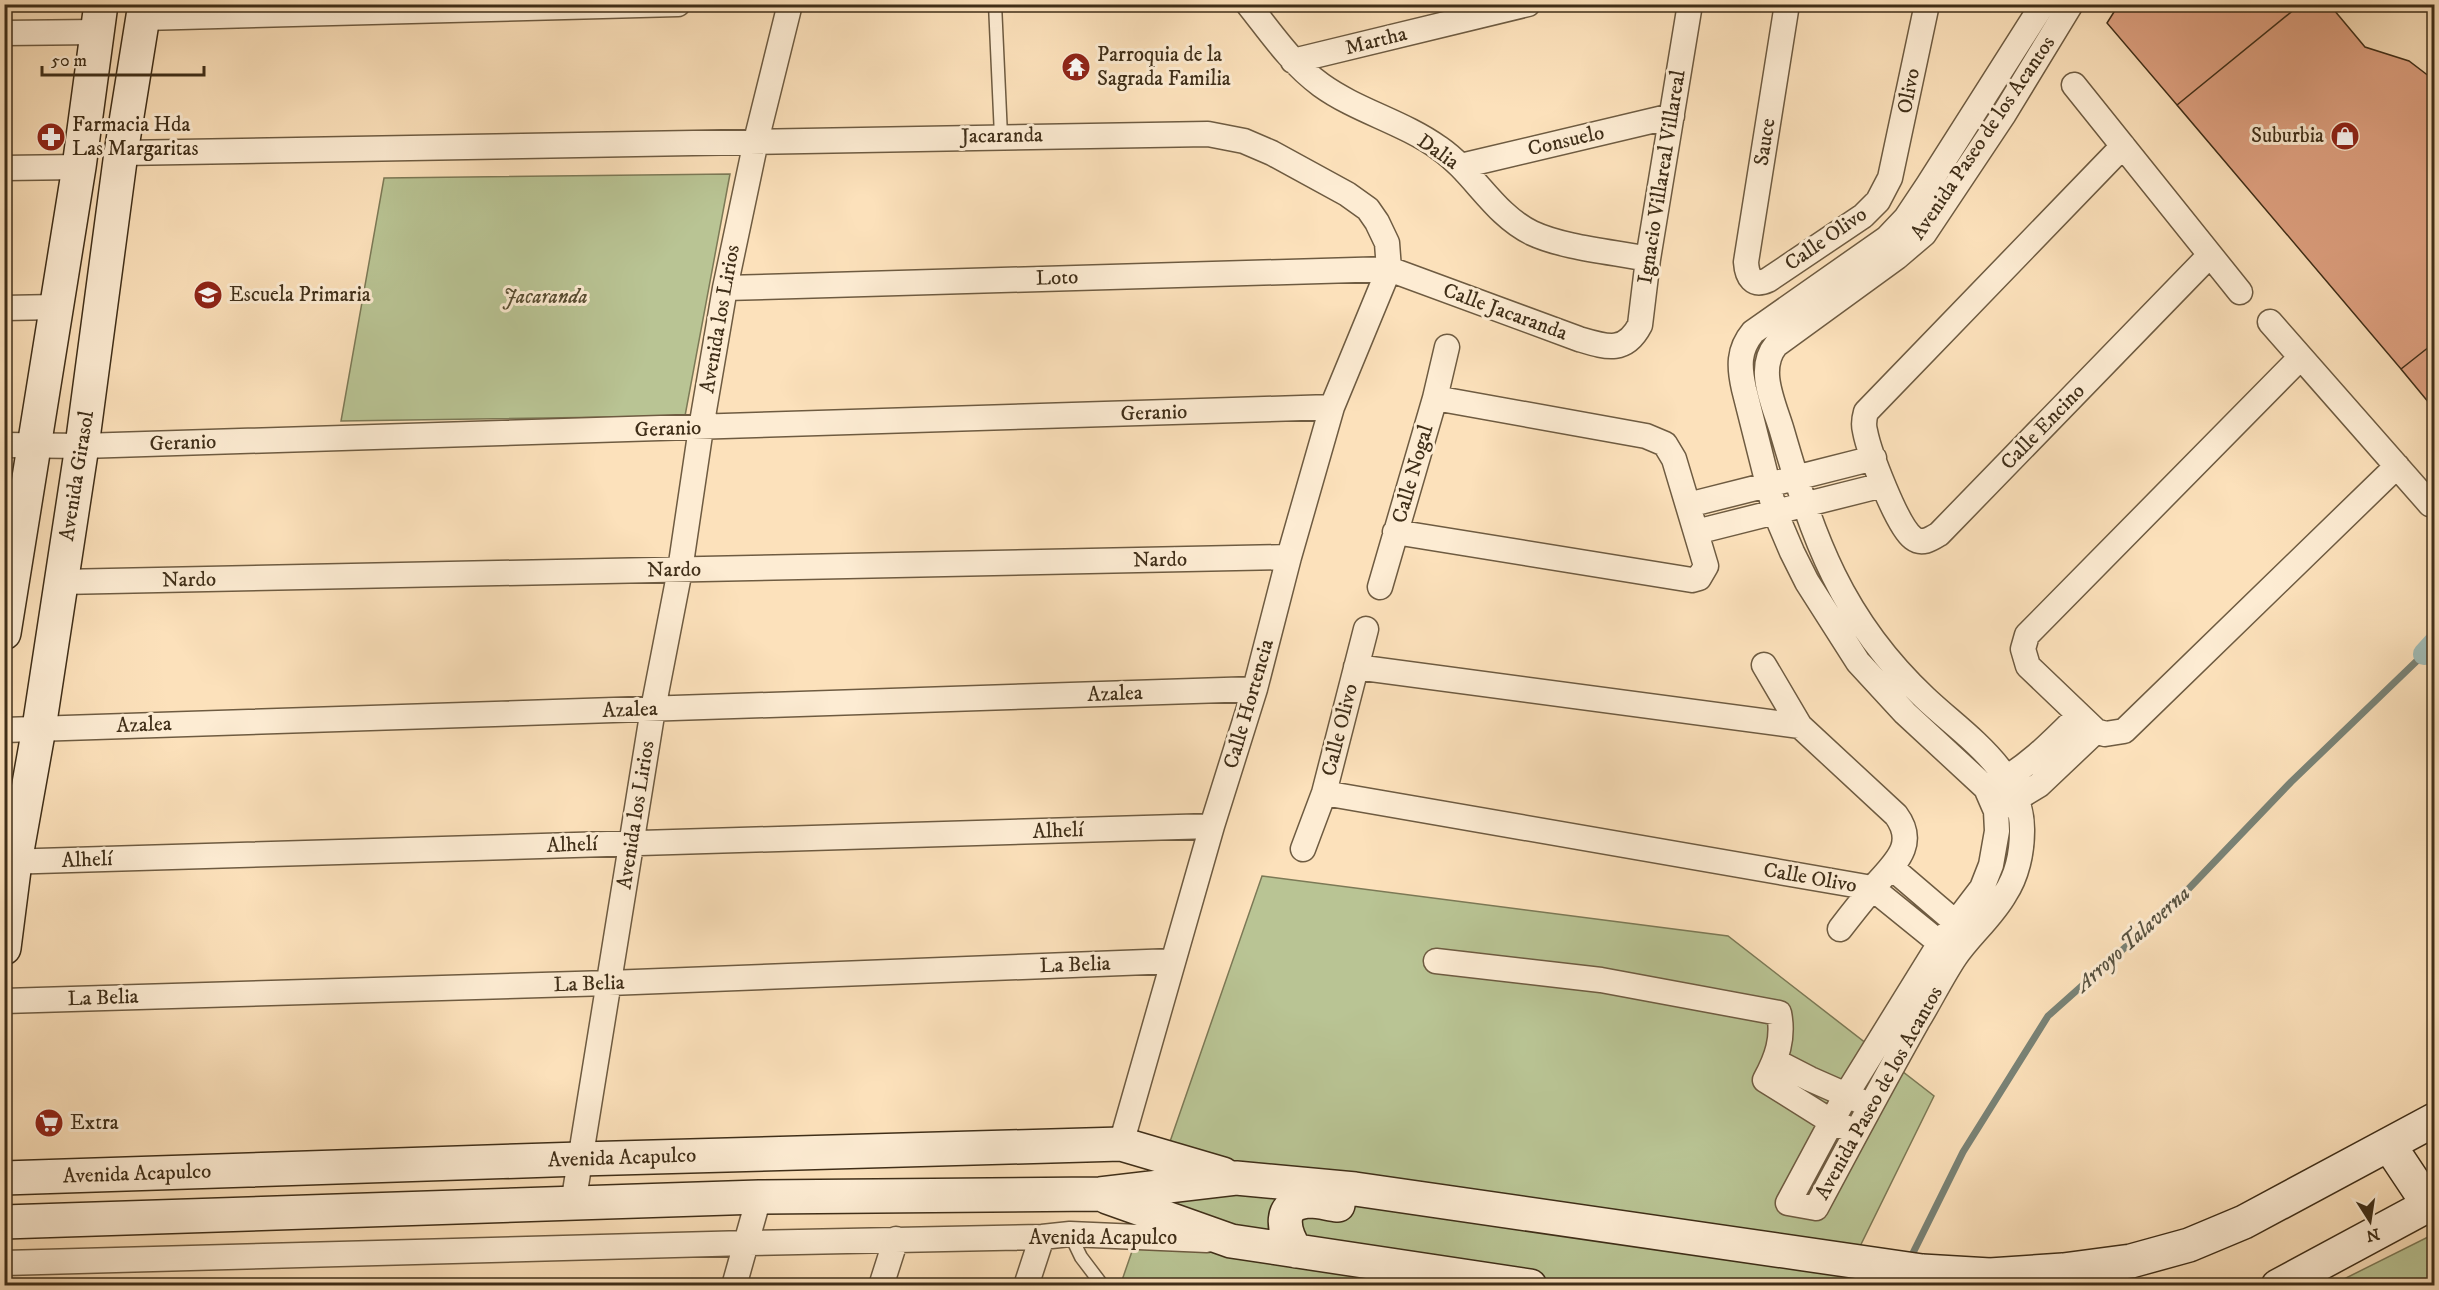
<svg xmlns="http://www.w3.org/2000/svg" width="2439" height="1290" font-family="'IM FELL DW Pica',serif">
	<rect width="100%" height="100%" fill="#fce1bb"/>
	<filter id="stains"><feTurbulence type="fractalNoise" baseFrequency=".00333" numOctaves="4"/><feColorMatrix values="0 0 0 0 .2 0 0 0 0 .09 0 0 0 0 .02 0 0 0 .5 -.17"/></filter>
	<radialGradient id="worn" r=".72"><stop offset=".6" stop-color="#630" stop-opacity="0"/><stop offset="1" stop-color="#630" stop-opacity=".3"/></radialGradient>
	<path fill="#b9c494" stroke="#7c7956" stroke-width="1.5" d="M 730,174 L 685,416 L 341,421 L 384,178 Z
		M 1262,876 L 1728,936 L 1934,1096 L 1841,1285 L 1120,1286 Z
		M 2434,1234 L 2434,1285 L 2332,1285 Z"/>
	<g fill="none" stroke-linecap="round" stroke-linejoin="round">
		<path stroke="#798377" stroke-width="7" d="M 1909,1261 L 1963,1152 L 2048,1016 L 2175,903 L 2291,782 L 2424,654"/>
		<path stroke="#a0bcb7" stroke-width="22" d="M 2424,654 L 2434,643"/>
	</g>
	<path fill="#dfa181" stroke="#3f2e18" stroke-width="1.5" d="M 2119,4 L 2301,4 L 2177,105 L 2107,23 Z
		M 2301,4 L 2329,4 L 2365,47 L 2409,61 L 2434,80 L 2434,343 L 2401,369 L 2177,105 Z
		M 2434,343 L 2434,409 L 2401,369 Z"/>
	<g fill="none" stroke-linecap="round" stroke-linejoin="round">
		<g stroke="#6e5b41" stroke-width="15">
			<path id="lane" d="M 995,4 L 1001,136
				M 1070,1234 L 1081,1257 L 1103,1286"/>
		</g>
		<g stroke="#6e5b41" stroke-width="27">
			<path id="street" d="M 1248,4 C 1271,33 1291,63 1321,85 C 1357,111 1403,122 1439,148 C 1474,172 1493,214 1532,233 C 1564,248 1614,252 1648,259
				M 1787,4 L 1746,262 C 1747,277 1753,287 1768,280 L 1863,216 L 1878,201 L 1890,178 L 1927,4
				M 2043,4 L 1928,185 L 1906,218 L 1887,238 L 1753,332 C 1738,350 1739,367 1744,389 L 1775,512 L 1792,552 L 1807,582 L 1858,662 L 1905,713 L 1986,788 L 1996,811 L 1997,831 L 1991,865 L 1982,888 L 1940,943 L 1846,1095 L 1788,1203 L 1816,1208 C 1849,1146 1882,1084 1917,1022 C 1930,1001 1941,978 1955,957 C 1970,935 1992,917 2005,894 C 2017,876 2022,852 2022,831 C 2023,771 1964,735 1925,698 C 1841,619 1813,538 1782,431 C 1774,404 1756,369 1776,345 L 1897,257 L 1924,234 L 2004,114 L 2071,4
				M 143,18 L 678,4
				M 4,33 L 97,32
				M 1293,61 L 1528,4
				M 2074,85 L 2240,292
				M 2123,146 L 1866,412 C 1864,419 1863,424 1865,431 C 1869,452 1897,526 1913,538 C 1922,545 1931,539 1939,534 L 2210,255
				M 121,153 L 1208,134 L 1244,141 L 1272,153 L 1347,194 L 1368,209 L 1377,222 L 1387,243 L 1389,269 L 1332,407 L 1289,557 L 1255,689 L 1212,826 L 1121,1144
				M 1461,166 L 1672,116
				M 4,168 L 79,167
				M 725,288 L 1389,269 L 1579,339 C 1606,347 1625,354 1640,325 L 1648,259 L 1690,4
				M 4,308 L 57,307
				M 2270,322 L 2430,504
				M 2300,358 L 2027,635 L 2023,649 L 2028,666 L 2096,731 L 2105,734 L 2124,731 L 2397,466
				M 4,445 L 82,446 L 1332,407
				M 1688,505 L 1874,458
				M 1395,532 L 1692,580 L 1699,578 L 1706,566 L 1674,459 L 1665,444 L 1646,436 L 1435,398
				M 1696,532 L 1883,485
				M 60,582 L 1289,557
				M 1380,587 L 1435,398 L 1447,347
				M 1764,665 L 1800,726 L 1896,815 C 1919,846 1892,865 1872,889 C 1861,902 1850,916 1840,929
				M 1356,667 L 1800,726
				M 4,730 L 1255,689
				M 1994,785 C 2028,767 2052,742 2079,715
				M 1324,793 L 1872,888 L 1951,952
				M 2003,807 L 2039,785 L 2096,731
				M 1303,849 L 1324,793 L 1366,629
				M 4,862 L 1212,826
				M 1892,868 L 1968,933
				M 1436,961 L 1601,980 L 1779,1013 C 1784,1038 1777,1058 1765,1080 L 1832,1122 L 1847,1128
				M 4,1001 L 609,983 L 1173,961
				M 1775,1061 L 1810,1079 L 1860,1101
				M 573,1204 L 653,709 L 680,570 L 701,428 L 725,288 L 756,141 L 790,4
				M 4,1263 L 748,1243 L 1042,1237 L 1070,1234 L 1207,1240
				M 734,1286 L 759,1197
				M 881,1286 L 896,1239
				M 1026,1286 L 1042,1237"/>
		</g>
		<g stroke="#3f2e18" stroke-width="36">
			<path id="secondary" d="M 4,633 L 79,167 L 101,4
				M 4,948 L 15,862 L 39,728 L 82,446 L 121,153 L 145,4
				M 2389,1145 L 2429,1205
				M 4,1178 L 580,1159 L 1121,1144 L 1223,1174
				M 1107,1197 L 1231,1241 L 1530,1286
				M 4,1222 L 759,1197 L 1100,1194 L 1236,1178 L 1355,1189 L 1922,1271 L 1990,1275 L 2063,1270 L 2131,1261 L 2189,1245 L 2244,1222 L 2434,1120
				M 1296,1251 C 1283,1231 1276,1203 1310,1201 C 1319,1201 1329,1204 1338,1205
				M 2278,1286 L 2434,1202"/>
		</g>
		<use href="#lane" stroke="#fdecd3" stroke-width="12"/>
		<use href="#street" stroke="#fdecd3" stroke-width="24"/>
		<use href="#secondary" stroke="#fdecd3" stroke-width="33"/>
	</g>
	<defs>
		<g id="temple-disc" transform="scale(1.5)"><circle r="9.5" fill="#8f2418" stroke="#fdecd3"/><path d="M0-6L5-2H3V0L6.5 2.5H4V6H1.5V3h-3V6H-4V2.5H-6.5L-3 0V-2H-5Z" fill="#fff"/></g>
		<g id="shop-disc" transform="scale(1.5)"><circle r="9.5" fill="#8f2418" stroke="#fdecd3"/><path d="M-5-2.5h2.3a2.7 3.5 0 0 1 5.4 0H5L5.5 6h-11ZM-1.5-2.5h3a1.5 2.3 0 0 0-3 0Z" fill="#fff"/></g>
		<g id="pharmacy-disc" transform="scale(1.5)"><circle r="9.5" fill="#8f2418" stroke="#fdecd3"/><path d="M-2-6h4v4h4v4h-4v4h-4v-4h-4v-4h4Z" fill="#fff"/></g>
		<g id="school-disc" transform="scale(1.5)"><circle r="9.5" fill="#8f2418" stroke="#fdecd3"/><path d="M0-5L7-2L0 1L-7-2ZM-4 1L0 2.5L4 1V4Q0 6-4 4Z" fill="#fff"/></g>
		<g id="supermarket-disc" transform="scale(1.5)"><circle r="9.5" fill="#8f2418" stroke="#fdecd3"/><path d="M-6-5.5h2.5l.6 2H6L4.5 2H-2.5L-4.4-4H-6ZM-1.5 3.2a1.3 1.3 0 1 0 .1 0ZM3 3.2a1.3 1.3 0 1 0 .1 0Z" fill="#fff"/></g>
	</defs>
	<g fill-rule="evenodd">
		<use href="#temple-disc" x="1076" y="67"/>
		<use href="#shop-disc" x="2345" y="136"/>
		<use href="#pharmacy-disc" x="51" y="137"/>
		<use href="#school-disc" x="208" y="295"/>
		<use href="#supermarket-disc" x="49" y="1123"/>
	</g>
	<g text-anchor="middle" dominant-baseline="central" stroke-width="6" stroke-linejoin="round" paint-order="stroke">
		<g font-size="21" fill="#3f2e18" stroke="#fdecd3">
			<text transform="translate(1376 41) rotate(-14)">Martha</text>
			<text transform="translate(1909 91) rotate(-79)">Olivo</text>
			<text transform="translate(1002 136) rotate(-1)">Jacaranda</text>
			<text transform="translate(1983 138) rotate(-56)">Avenida Paseo de los Acantos</text>
			<text transform="translate(1566 141) rotate(-13)">Consuelo</text>
			<text transform="translate(1765 142) rotate(-81)">Sauce</text>
			<text transform="translate(1438 152) rotate(35)">Dalia</text>
			<text transform="translate(1662 177) rotate(-81)">Ignacio Villareal Villareal</text>
			<text transform="translate(1826 239) rotate(-35)">Calle Olivo</text>
			<text transform="translate(1057 278) rotate(-2)">Loto</text>
			<text transform="translate(1505 312) rotate(20)">Calle Jacaranda</text>
			<text transform="translate(720 319) rotate(-80)">Avenida los Lirios</text>
			<text transform="translate(1154 413) rotate(-2)">Geranio</text>
			<text transform="translate(2043 427) rotate(-46)">Calle Encino</text>
			<text transform="translate(668 429) rotate(-2)">Geranio</text>
			<text transform="translate(183 443) rotate(-2)">Geranio</text>
			<text transform="translate(1413 474) rotate(-74)">Calle Nogal</text>
			<text transform="translate(77 476) rotate(-81)">Avenida Girasol</text>
			<text transform="translate(1160 560) rotate(-1)">Nardo</text>
			<text transform="translate(674 570) rotate(-1)">Nardo</text>
			<text transform="translate(189 580) rotate(-1)">Nardo</text>
			<text transform="translate(1115 694) rotate(-2)">Azalea</text>
			<text transform="translate(1249 704) rotate(-74)">Calle Hortencia</text>
			<text transform="translate(630 710) rotate(-2)">Azalea</text>
			<text transform="translate(144 725) rotate(-2)">Azalea</text>
			<text transform="translate(1340 730) rotate(-76)">Calle Olivo</text>
			<text transform="translate(636 815) rotate(-81)">Avenida los Lirios</text>
			<text transform="translate(1058 831) rotate(-2)">Alhelí</text>
			<text transform="translate(572 845) rotate(-2)">Alhelí</text>
			<text transform="translate(87 860) rotate(-2)">Alhelí</text>
			<text transform="translate(1810 878) rotate(10)">Calle Olivo</text>
			<text transform="translate(1075 965) rotate(-2)">La Belia</text>
			<text transform="translate(589 984) rotate(-2)">La Belia</text>
			<text transform="translate(103 998) rotate(-2)">La Belia</text>
			<text transform="translate(1879 1093) rotate(-61)">Avenida Paseo de los Acantos</text>
			<text transform="translate(622 1158) rotate(-2)">Avenida Acapulco</text>
			<text transform="translate(137 1174) rotate(-2)">Avenida Acapulco</text>
			<text x="1103" y="1238">Avenida Acapulco</text>
		</g>
		<g font-size="21" fill="#3f2e18" stroke="#fdecd3" text-anchor="start">
			<text x="1097" y="55">Parroquia de la<tspan x="1097" dy="24">Sagrada Familia</tspan></text>
			<text x="72" y="125">Farmacia Hda<tspan x="72" dy="24">Las Margaritas</tspan></text>
			<text x="2324" y="136" text-anchor="end">Suburbia</text>
			<text x="229" y="295">Escuela Primaria</text>
			<text x="70" y="1123">Extra</text>
		</g>
		<g font-size="21" font-style="italic" fill="#574c31" stroke="#fdecd3">
			<text x="545" y="297">Jacaranda</text>
		</g>
		<g font-size="22" font-style="italic" fill="#575240" stroke="#fdecd3">
			<text transform="translate(2133 939) rotate(-42)">Arroyo Talaverna</text>
		</g>
	</g>
	<rect width="2439" height="1290" fill="none" stroke="#fce1bb" stroke-width="24"/>
	<rect x="6" y="6" width="2427" height="1278" fill="none" stroke="#3f2e18" stroke-width="3"/>
	<rect x="12" y="12" width="2415" height="1266" fill="none" stroke="#3f2e18" stroke-width="1.5"/>
	<g transform="translate(2370 1221) rotate(168)" stroke="#fdecd3" stroke-width="4.5" paint-order="stroke">
	<path d="M0-4.5L10 22L0 15L-10 22Z" fill="#3f2e18"/>
	<text y="-9" font-size="16" font-weight="bold" text-anchor="middle" fill="#3f2e18">N</text>
	</g>
	<path d="M42 66v9h162v-9" fill="none" stroke="#3f2e18" stroke-width="3"/>
	<text x="51" y="66" font-size="18" fill="#3f2e18" stroke="#fdecd3" stroke-width="4.5" paint-order="stroke">50 m</text>
	<rect width="100%" height="100%" filter="url(#stains)"/>
	<rect width="100%" height="100%" fill="url(#worn)"/>
</svg>
